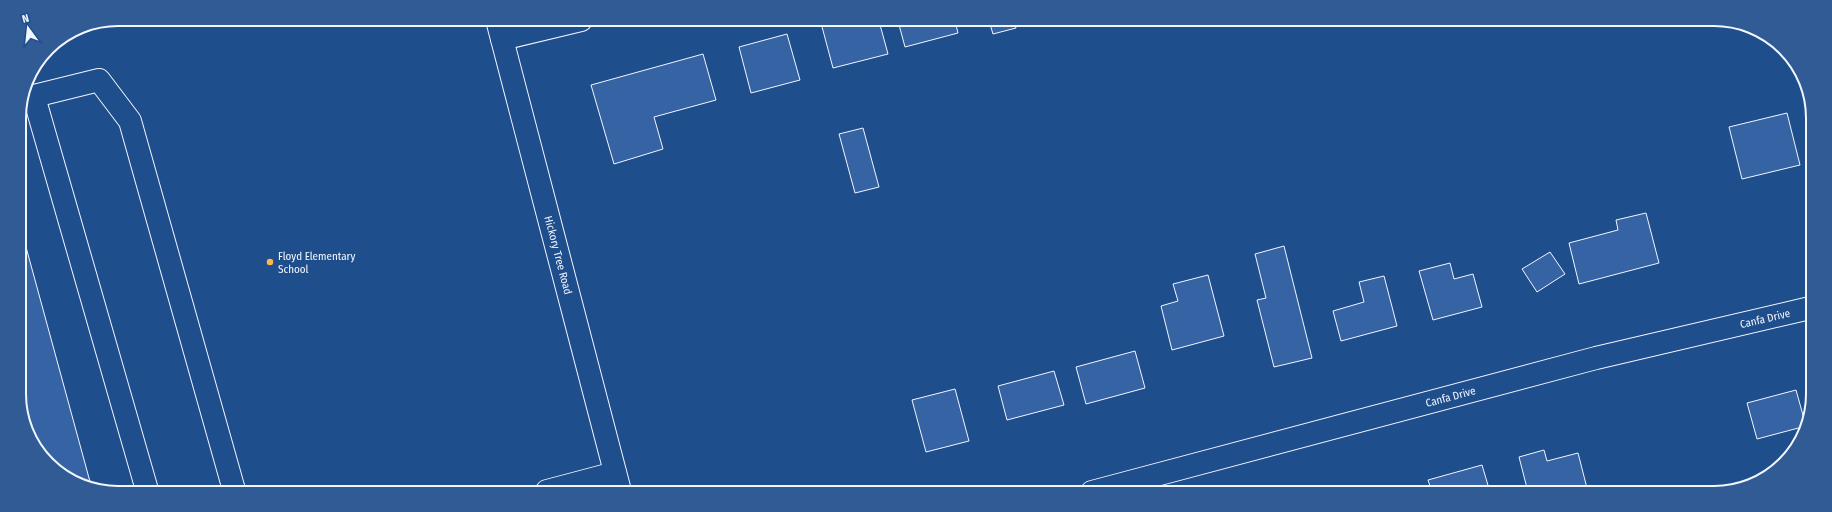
<svg xmlns="http://www.w3.org/2000/svg" width="1832" height="512" font-family="'Fira Sans Condensed',sans-serif">
	<rect width="100%" height="100%" fill="#1f4e8c"/>
	<path fill="#3563a3" stroke="#f2f6ff" d="M 831,20 L 879,21 L 888,54 L 833,68 L 821,23 Z
		M 898,21 L 955,21 L 958,33 L 905,47 Z
		M 989,21 L 1014,21 L 1016,28 L 993,34 Z
		M 787,34 L 800,80 L 751,93 L 739,47 Z
		M 703,54 L 716,100 L 654,117 L 663,149 L 614,164 L 591,85 Z
		M 1787,113 L 1800,165 L 1742,179 L 1729,127 Z
		M 863,128 L 879,187 L 855,193 L 839,134 Z
		M 1646,213 L 1659,263 L 1579,284 L 1569,243 L 1618,230 L 1616,220 Z
		M 20,225 L 92,489 L 48,464 L 21,413 Z
		M 1284,246 L 1312,358 L 1274,367 L 1257,300 L 1266,298 L 1255,254 Z
		M 1550,252 L 1565,274 L 1537,292 L 1522,269 Z
		M 1450,263 L 1454,279 L 1473,274 L 1482,307 L 1433,320 L 1419,271 Z
		M 1208,275 L 1224,336 L 1172,350 L 1161,306 L 1178,301 L 1173,284 Z
		M 1384,276 L 1397,326 L 1341,341 L 1333,311 L 1364,302 L 1359,282 Z
		M 1135,351 L 1145,388 L 1086,404 L 1076,367 Z
		M 1054,371 L 1064,405 L 1007,420 L 998,386 Z
		M 955,389 L 969,441 L 926,452 L 912,400 Z
		M 1796,390 L 1806,426 L 1757,439 L 1747,403 Z
		M 1544,450 L 1547,461 L 1578,453 L 1588,492 L 1528,492 L 1519,457 Z
		M 1482,465 L 1490,492 L 1432,492 L 1428,480 Z"/>
	<g fill="none" stroke-linecap="round" stroke-linejoin="round">
		<g stroke="#f2f6ff" stroke-width="24">
			<g id="minor">
				<path id="s1" d="M 497,20 L 620,491"/>
				<path d="M 502,39 L 581,20"/>
				<path d="M 34,97 L 147,490"/>
				<path d="M 22,99 L 99,80 L 130,121 L 234,490"/>
				<path d="M 547,491 L 615,473"/>
				<path id="s2" d="M 1092,492 L 1596,358 L 1810,308"/>
			</g>
		</g>
		<use href="#minor" stroke="#1f4e8c" stroke-width="22"/>
	</g>
	<circle fill="#ffb74d" stroke="#1f4e8c" stroke-width="1.5" cx="270" cy="262" r="4"/>
	<g text-anchor="middle" dominant-baseline="central" stroke-width="3" stroke-linejoin="round" paint-order="stroke">
		<g font-size="11" fill="#f2f6ff" stroke="#1f4e8c">
			<text stroke="none"><textPath href="#s1" startOffset="243">Hickory Tree Road</textPath></text>
			<text stroke="none"><textPath href="#s2" startOffset="695">Canfa Drive</textPath></text>
			<text stroke="none"><textPath href="#s2" startOffset="371">Canfa Drive</textPath></text>
		</g>
		<g font-size="11" fill="#f2f6ff" stroke="#1f4e8c" text-anchor="start">
			<text x="278" y="256">Floyd Elementary<tspan x="278" dy="13">School</tspan></text>
		</g>
	</g>
	<path d="M0 0H1832V512H0ZM118 26H1714A92 92 0 0 1 1806 118V394A92 92 0 0 1 1714 486H118A92 92 0 0 1 26 394V118A92 92 0 0 1 118 26Z" fill="#305b95" fill-rule="evenodd"/>
	<path fill="none" stroke="#f2f6ff" stroke-width="2" d="M118 26H1714A92 92 0 0 1 1806 118V394A92 92 0 0 1 1714 486H118A92 92 0 0 1 26 394V118A92 92 0 0 1 118 26Z"/>
	<g transform="translate(28 28) rotate(345)" stroke="#1f4e8c" stroke-width="3" paint-order="stroke">
	<path d="M0-3L7 15L0 10L-7 15Z" fill="#f2f6ff"/>
	<text y="-6" font-size="11" font-weight="bold" text-anchor="middle" fill="#f2f6ff">N</text>
	</g>
</svg>
